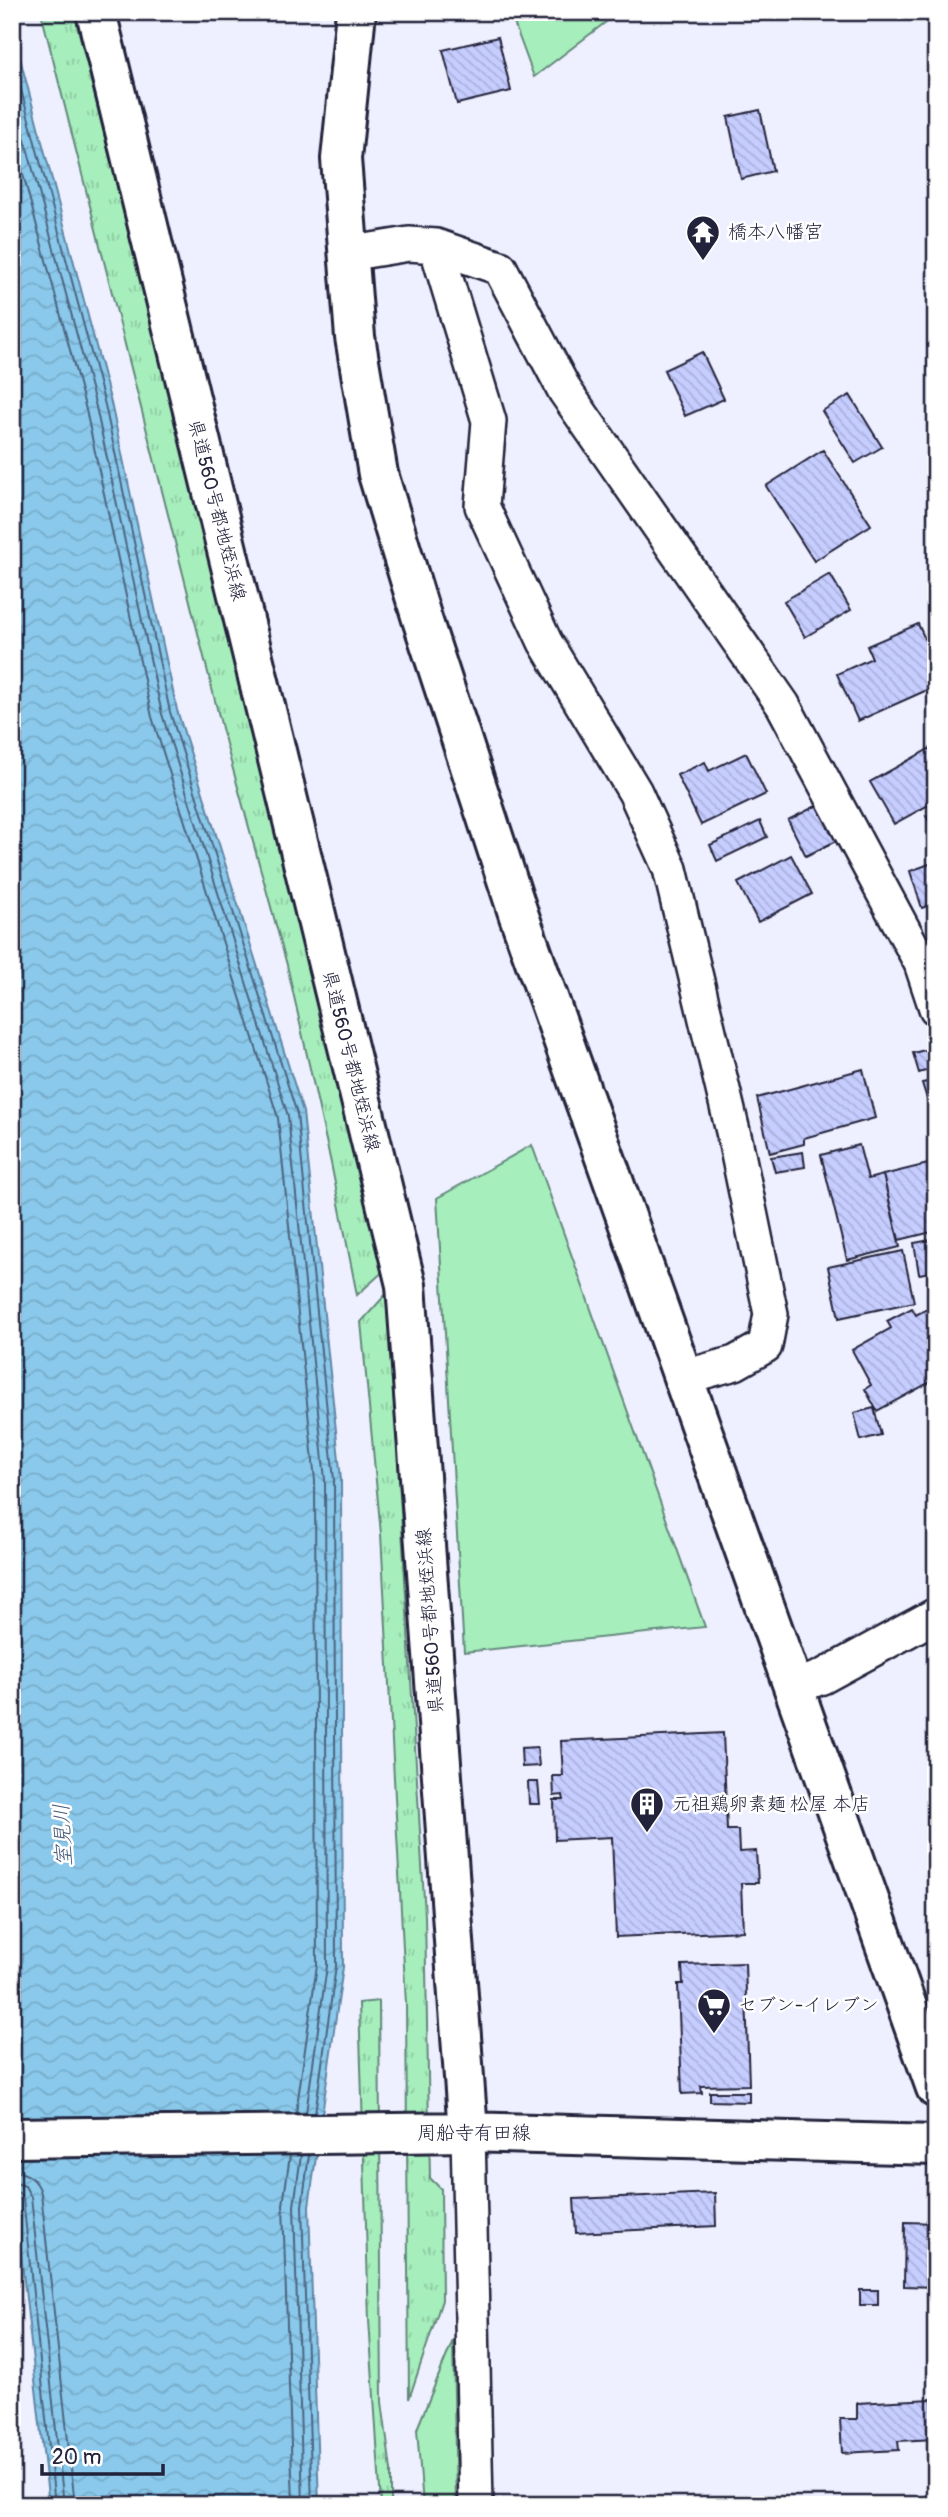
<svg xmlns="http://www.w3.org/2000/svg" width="948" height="2517" font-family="Pangolin,'Klee One',sans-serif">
	<defs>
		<pattern id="grass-tufts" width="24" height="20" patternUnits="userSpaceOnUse" patternTransform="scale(1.75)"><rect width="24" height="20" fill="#a6eebc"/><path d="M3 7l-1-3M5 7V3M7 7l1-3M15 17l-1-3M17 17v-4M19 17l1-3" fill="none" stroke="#8fcca2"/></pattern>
		<pattern id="water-waves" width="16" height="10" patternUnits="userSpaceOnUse" patternTransform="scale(1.75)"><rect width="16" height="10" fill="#8ac9eb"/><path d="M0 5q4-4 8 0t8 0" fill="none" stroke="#77acca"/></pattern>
		<pattern id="building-back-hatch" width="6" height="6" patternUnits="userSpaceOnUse" patternTransform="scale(1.75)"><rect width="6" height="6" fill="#c6cdff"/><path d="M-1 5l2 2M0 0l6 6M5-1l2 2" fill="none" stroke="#aab0db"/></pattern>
	</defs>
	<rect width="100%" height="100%" fill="#eef0ff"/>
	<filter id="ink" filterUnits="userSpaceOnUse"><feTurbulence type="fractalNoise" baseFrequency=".0143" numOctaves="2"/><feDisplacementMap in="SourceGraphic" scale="14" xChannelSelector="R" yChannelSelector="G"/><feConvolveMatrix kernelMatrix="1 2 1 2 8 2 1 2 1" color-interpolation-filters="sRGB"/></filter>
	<g filter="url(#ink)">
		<path fill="url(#grass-tufts)" stroke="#64887c" stroke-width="2" d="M 41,12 L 74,12 L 385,1270 L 357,1295 L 331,1163 L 287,965 L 226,744 Z
			M 388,1292 L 425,1916 L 430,2178 L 441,2189 L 442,2300 L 409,2399 L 406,2004 L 381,1534 L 361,1322 Z
			M 379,2001 L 382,2402 L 391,2470 L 391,2505 L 381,2505 L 369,2320 L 359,2003 Z"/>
		<path fill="#a6eebc" stroke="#64887c" stroke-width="2" d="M 510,12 L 619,12 L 534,77 Z
			M 532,1145 L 705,1627 L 464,1652 L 437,1198 Z
			M 453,2340 L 456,2505 L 423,2505 L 417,2429 Z"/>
		<path fill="url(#water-waves)" stroke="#6086a5" stroke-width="2" d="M 12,28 L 111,403 L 177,710 L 303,1112 L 341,1479 L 343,1967 L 309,2206 L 319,2505 L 49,2505 L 17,2218 L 12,2146 Z"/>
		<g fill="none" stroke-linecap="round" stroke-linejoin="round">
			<path stroke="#4c6581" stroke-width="2" d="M 12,56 L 105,405 L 170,712 L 297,1114 L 334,1480 L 336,1966 L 315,2113
				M 12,91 L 96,407 L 162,714 L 288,1116 L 325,1480 L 327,1966 L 306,2113
				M 12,133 L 86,410 L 152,717 L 278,1118 L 315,1481 L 317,1965 L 296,2113
				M 290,2155 L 283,2205 L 293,2505
				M 301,2155 L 294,2206 L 303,2505
				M 309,2155 L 302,2206 L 312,2505
				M 12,2171 C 27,2172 37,2179 41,2193 L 75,2505
				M 12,2182 L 25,2186 L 31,2197 L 64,2505
				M 12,2191 L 19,2193 L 23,2198 L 55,2505"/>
		</g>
		<path fill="url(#building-back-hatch)" stroke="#22223b" stroke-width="2" d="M 498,37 L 511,91 L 457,104 L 443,50 Z
			M 760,110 L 773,171 L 741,179 L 728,117 Z
			M 702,352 L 724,399 L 685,416 L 664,370 Z
			M 850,395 L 882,447 L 855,463 L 822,411 Z
			M 823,450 L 871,525 L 814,561 L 766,486 Z
			M 830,574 L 851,610 L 805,637 L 784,601 Z
			M 918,624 L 936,663 L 936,686 L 858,721 L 837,674 L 872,658 L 867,646 Z
			M 936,745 L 936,801 L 894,824 L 870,782 Z
			M 746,753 L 766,794 L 701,825 L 677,775 L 705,762 L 709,771 Z
			M 820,804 L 838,840 L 806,856 L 788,820 Z
			M 936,811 L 936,834 L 926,816 Z
			M 760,821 L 767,837 L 717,861 L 710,845 Z
			M 791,855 L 812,894 L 758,922 L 738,883 Z
			M 935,862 L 936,903 L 922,908 L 910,871 Z
			M 929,1049 L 935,1068 L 919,1073 L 913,1053 Z
			M 863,1069 L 875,1118 L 804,1138 L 804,1144 L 770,1153 L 757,1098 Z
			M 936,1080 L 936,1100 L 928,1102 L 922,1083 Z
			M 859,1145 L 868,1179 L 883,1175 L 900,1247 L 847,1260 L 821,1155 Z
			M 803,1152 L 805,1167 L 775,1172 L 771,1157 Z
			M 936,1162 L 936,1231 L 899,1240 L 883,1175 Z
			M 936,1239 L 936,1271 L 919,1274 L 914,1243 Z
			M 903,1251 L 914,1302 L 839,1318 L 828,1267 Z
			M 936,1304 L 936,1379 L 877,1411 L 865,1389 L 871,1385 L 852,1350 L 891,1328 L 887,1321 L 912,1308 L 916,1315 Z
			M 874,1408 L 881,1435 L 861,1440 L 854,1413 Z
			M 723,1733 L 727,1830 L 738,1830 L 739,1852 L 756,1851 L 758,1883 L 741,1883 L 743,1931 L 616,1937 L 612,1837 L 555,1840 L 554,1800 L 564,1800 L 563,1795 L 554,1796 L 553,1776 L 563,1776 L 561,1741 Z
			M 537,1747 L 539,1766 L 522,1767 L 521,1748 Z
			M 528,1782 L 538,1782 L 540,1804 L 529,1804 Z
			M 745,1963 L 749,2085 L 701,2086 L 702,2093 L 682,2094 L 678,1984 L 683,1984 L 682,1965 Z
			M 710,2092 L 749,2092 L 749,2102 L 710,2101 Z
			M 715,2193 L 716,2226 L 576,2233 L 574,2199 Z
			M 905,2222 L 936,2223 L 936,2287 L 904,2286 Z
			M 860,2290 L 878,2290 L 878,2305 L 860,2305 Z
			M 932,2399 L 934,2439 L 898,2441 L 899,2450 L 842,2453 L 840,2419 L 857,2419 L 857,2403 Z"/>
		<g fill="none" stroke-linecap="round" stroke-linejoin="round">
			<g stroke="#22223b" stroke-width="38">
				<path id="street" d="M 436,246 L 489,421 L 482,506 L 545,642 L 635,792 L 670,869 L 736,1144 L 771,1314 L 765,1346 L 735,1363 L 684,1377
					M 347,254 L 409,244 L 436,246 L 500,268 L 565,391 L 783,705 L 921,963 L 936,1008
					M 795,1687 L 822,1677 L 936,1615
					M 468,2132 L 476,2505"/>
			</g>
			<g stroke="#22223b" stroke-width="44">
				<path id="secondary" d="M 96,12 L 406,1285 L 468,2132
					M 356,12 L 341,159 L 355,337 L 378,474 L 422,619 L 519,916 L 936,2088
					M 12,2138 L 468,2132 L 936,2145"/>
			</g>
			<use href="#street" stroke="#fff" stroke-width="33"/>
			<use href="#secondary" stroke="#fff" stroke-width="38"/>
		</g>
	</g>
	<defs>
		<g id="temple-pin" transform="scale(1.75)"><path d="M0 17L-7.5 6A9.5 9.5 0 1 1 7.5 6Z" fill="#22223b" stroke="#fff"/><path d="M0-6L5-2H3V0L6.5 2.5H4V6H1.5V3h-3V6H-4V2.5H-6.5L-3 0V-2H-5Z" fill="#fff"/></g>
		<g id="building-pin" transform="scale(1.75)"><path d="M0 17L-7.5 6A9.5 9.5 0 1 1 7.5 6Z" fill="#22223b" stroke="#fff"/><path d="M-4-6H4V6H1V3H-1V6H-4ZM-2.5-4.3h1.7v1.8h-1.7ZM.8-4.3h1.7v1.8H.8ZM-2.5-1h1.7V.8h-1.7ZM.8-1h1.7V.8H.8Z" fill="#fff"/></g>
		<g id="supermarket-pin" transform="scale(1.75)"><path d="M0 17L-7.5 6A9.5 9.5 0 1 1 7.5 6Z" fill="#22223b" stroke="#fff"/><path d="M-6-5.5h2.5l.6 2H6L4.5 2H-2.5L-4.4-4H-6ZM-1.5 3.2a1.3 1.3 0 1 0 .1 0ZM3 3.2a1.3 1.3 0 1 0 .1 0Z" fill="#fff"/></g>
	</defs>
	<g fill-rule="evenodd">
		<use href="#temple-pin" x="703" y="232"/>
		<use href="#building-pin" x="647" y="1804"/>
		<use href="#supermarket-pin" x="714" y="2005"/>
	</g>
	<g text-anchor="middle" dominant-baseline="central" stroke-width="5" stroke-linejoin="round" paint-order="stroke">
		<g font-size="19" fill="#22223b" stroke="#fff" text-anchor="start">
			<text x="728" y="232">橋本八幡宮</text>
			<text x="672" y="1804">元祖鶏卵素麺 松屋 本店</text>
			<text x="738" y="2005">セブン-イレブン</text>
		</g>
		<g font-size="19" fill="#22223b" stroke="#fff">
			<text transform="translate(217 510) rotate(76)">県道560号都地姪浜線</text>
			<text transform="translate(351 1061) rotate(76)">県道560号都地姪浜線</text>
			<text transform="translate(430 1621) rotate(-94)">県道560号都地姪浜線</text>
			<text x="474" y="2133">周船寺有田線</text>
		</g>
		<g font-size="21" font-style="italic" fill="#465c79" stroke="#fff">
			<text transform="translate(63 1835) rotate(-93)">室見川</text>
		</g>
	</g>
	<rect width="948" height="2517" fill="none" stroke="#fff" stroke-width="42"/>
	<rect x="21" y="21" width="906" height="2475" fill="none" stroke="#22223b" stroke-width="2.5" filter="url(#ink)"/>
	<path d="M42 2464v10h121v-10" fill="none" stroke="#22223b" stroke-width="3.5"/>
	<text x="52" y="2464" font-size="21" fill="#22223b" stroke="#ffffff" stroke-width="5" paint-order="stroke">20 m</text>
</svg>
